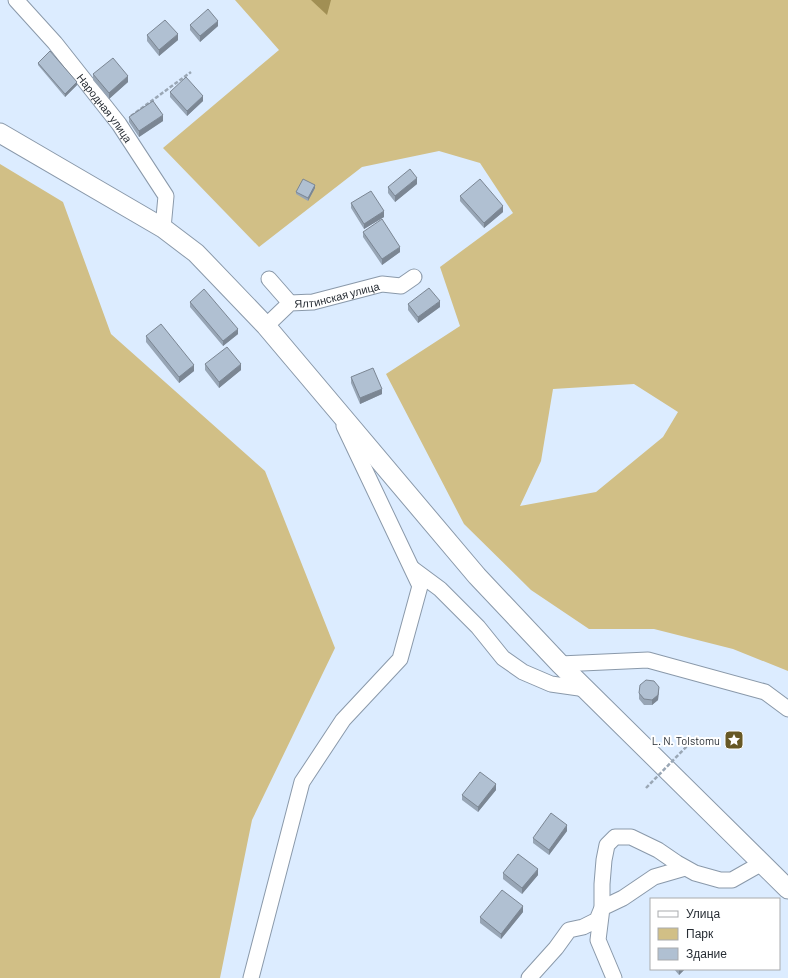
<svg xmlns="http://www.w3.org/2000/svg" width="788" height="978" font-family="Barlow,sans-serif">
	<rect width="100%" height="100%" fill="#dcecff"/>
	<path fill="#d1bf86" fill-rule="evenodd" d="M 235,0 L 788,0 L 788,671 L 733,649 L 654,629 L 589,629 L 531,590 L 464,524 L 386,374 L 460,326 L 440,267 L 513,213 L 480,163 L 439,151 L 362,167 L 259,247 L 163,148 L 279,50 ZM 634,384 L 678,412 L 663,437 L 596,492 L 520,506 L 541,461 L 553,389 Z
		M 0,164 L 63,202 L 111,334 L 265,471 L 335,648 L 252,820 L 220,978 L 0,978 Z"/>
	<path fill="#a18f54" d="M 311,0 L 331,0 L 327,15 Z"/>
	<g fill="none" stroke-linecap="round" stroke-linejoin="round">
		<g stroke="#8a99aa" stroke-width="17">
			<g id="minor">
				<path id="s1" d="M 16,0 L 55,43 L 119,124 L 166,196 L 163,228"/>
				<path d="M 269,279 L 290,303"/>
				<path id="s2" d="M 266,326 L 290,303 L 313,302 L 382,284 L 401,286 L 414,277"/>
				<path d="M 413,569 L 440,589 L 478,627 L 503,658 L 523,672 L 551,684 L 586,689"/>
				<path d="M 560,664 L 648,660 L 765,692 L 788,709"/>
				<path d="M 251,978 L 302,782 L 343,720 L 400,659 L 420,586 L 344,426"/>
				<path d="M 529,978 L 556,948 L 569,930 L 583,927 L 597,920 L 602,908 L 602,884 L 604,860 L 607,845 L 615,837 L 631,837 L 658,850 L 677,863 L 695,873 L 720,880 L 732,880 L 762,863"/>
				<path d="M 614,978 L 598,940 L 602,908 L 623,898 L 654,877 L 685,868"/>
			</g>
		</g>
		<g stroke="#8a99aa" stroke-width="21">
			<path id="major" d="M 0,133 L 163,228 L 196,253 L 266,326 L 477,576 L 560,664 L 788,889"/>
		</g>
		<path stroke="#9aa7b5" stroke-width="2.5" stroke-dasharray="4 2" stroke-linecap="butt" d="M 131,116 L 191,72"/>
		<use href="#minor" stroke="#fff" stroke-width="15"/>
		<use href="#major" stroke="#fff" stroke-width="19"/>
		<path stroke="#9aa7b5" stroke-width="2.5" stroke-dasharray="4 2" stroke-linecap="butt" d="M 646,788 L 689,744"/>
	</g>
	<path fill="#97a5b5" d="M 190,25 L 218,26 L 200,42 L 190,30 Z
		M 147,35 L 178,40 L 159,56 L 147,41 Z
		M 38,63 L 77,85 L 65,97 L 38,65 Z
		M 93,74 L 128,82 L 109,99 L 93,80 Z
		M 170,92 L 203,101 L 187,116 L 170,97 Z
		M 129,117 L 163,121 L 139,137 L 129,122 Z
		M 417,184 L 395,202 L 388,193 L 388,187 Z
		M 315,188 L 308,201 L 296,194 L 296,192 Z
		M 460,196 L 503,212 L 484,228 L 460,201 Z
		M 351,203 L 384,217 L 364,229 L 351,208 Z
		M 363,232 L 400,252 L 382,265 L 363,237 Z
		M 190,302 L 238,334 L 223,346 L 190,307 Z
		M 408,304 L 440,307 L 418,323 L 408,310 Z
		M 146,336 L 194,371 L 179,383 L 146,342 Z
		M 205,364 L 241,370 L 219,388 L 205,370 Z
		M 351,377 L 382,394 L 360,404 L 351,383 Z
		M 659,692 L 658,700 L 652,705 L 644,705 L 639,699 L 639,693 Z
		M 496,790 L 478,812 L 462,800 L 462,795 Z
		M 567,831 L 549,855 L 533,843 L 533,838 Z
		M 503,873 L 538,875 L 522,894 L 503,879 Z
		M 523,912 L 501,939 L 480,923 L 480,917 Z
		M 674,969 L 685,969 L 679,975 Z"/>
	<path fill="#7b8693" d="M 218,21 L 218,26 L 200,42 L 200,36 Z
		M 178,34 L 178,40 L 159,56 L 159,50 Z
		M 128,76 L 128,82 L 109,99 L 109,93 Z
		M 77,82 L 77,85 L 65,97 L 65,94 Z
		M 203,96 L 203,101 L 187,116 L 187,111 Z
		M 163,115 L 163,121 L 139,137 L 139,131 Z
		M 417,178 L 417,184 L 395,202 L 395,196 Z
		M 315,185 L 315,188 L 308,201 L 308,198 Z
		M 503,206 L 503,212 L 484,228 L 484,223 Z
		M 384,211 L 384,217 L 364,229 L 364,224 Z
		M 400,247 L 400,252 L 382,265 L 382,259 Z
		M 440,301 L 440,307 L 418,323 L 418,317 Z
		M 238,329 L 238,334 L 223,346 L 223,341 Z
		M 241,364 L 241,370 L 219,388 L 219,382 Z
		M 194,365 L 194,371 L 179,383 L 179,377 Z
		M 382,389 L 382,394 L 360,404 L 360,398 Z
		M 659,687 L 658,700 L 652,705 L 652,700 Z
		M 496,784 L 496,790 L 478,812 L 478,807 Z
		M 567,825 L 567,831 L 549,855 L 549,850 Z
		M 538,869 L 538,875 L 522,894 L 522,888 Z
		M 523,906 L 523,912 L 501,939 L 501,934 Z
		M 679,969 L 685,969 L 679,975 Z"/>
	<path fill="#b0c0d2" stroke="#7b8693" d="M 208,9 L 218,21 L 200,36 L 190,25 Z
		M 165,20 L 178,34 L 159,50 L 147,35 Z
		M 50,51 L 77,82 L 65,94 L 38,63 Z
		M 113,58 L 128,76 L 109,93 L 93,74 Z
		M 186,77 L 203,96 L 187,111 L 170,92 Z
		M 153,101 L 163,115 L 139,131 L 129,117 Z
		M 410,169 L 417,178 L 395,196 L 388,187 Z
		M 303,179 L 315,185 L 308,198 L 296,192 Z
		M 480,179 L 503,206 L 484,223 L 460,196 Z
		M 371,191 L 384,211 L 364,224 L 351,203 Z
		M 382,219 L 400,247 L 382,259 L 363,232 Z
		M 429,288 L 440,301 L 418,317 L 408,304 Z
		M 204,289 L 238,329 L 223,341 L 190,302 Z
		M 161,324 L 194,365 L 179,377 L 146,336 Z
		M 227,347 L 241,364 L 219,382 L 205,364 Z
		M 373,368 L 382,389 L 360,398 L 351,377 Z
		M 646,680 L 654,681 L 659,687 L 658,695 L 652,700 L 644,699 L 639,693 L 640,685 Z
		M 480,772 L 496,784 L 478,807 L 462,795 Z
		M 551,813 L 567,825 L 549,850 L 533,838 Z
		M 518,854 L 538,869 L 522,888 L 503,873 Z
		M 502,890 L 523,906 L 501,934 L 480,917 Z"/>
	<defs>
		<g id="sight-square" transform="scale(1)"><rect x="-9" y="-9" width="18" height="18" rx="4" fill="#675825" stroke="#fff"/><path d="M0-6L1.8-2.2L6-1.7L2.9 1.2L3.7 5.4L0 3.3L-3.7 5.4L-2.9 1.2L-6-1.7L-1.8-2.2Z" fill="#fff"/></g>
	</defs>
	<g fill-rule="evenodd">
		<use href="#sight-square" x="734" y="740"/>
	</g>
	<g text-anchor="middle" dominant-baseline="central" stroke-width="4" stroke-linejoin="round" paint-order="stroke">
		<g font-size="11" fill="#272d34" stroke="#fff">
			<text stroke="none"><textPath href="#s1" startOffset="140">Народная улица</textPath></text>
			<text stroke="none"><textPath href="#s2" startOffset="81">Ялтинская улица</textPath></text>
		</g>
		<g font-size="11" fill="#272d34" stroke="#fff" text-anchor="end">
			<text x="720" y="740">L. N. Tolstomu</text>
		</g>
	</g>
	<rect x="650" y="898" width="130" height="72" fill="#ffffff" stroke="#a9abae"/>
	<rect x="658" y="911" width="20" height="6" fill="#ffffff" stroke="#a9abae"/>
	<text x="686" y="918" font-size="12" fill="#272d34">Улица</text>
	<rect x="658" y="928" width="20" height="12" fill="#d1bf86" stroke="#a9abae"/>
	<text x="686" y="938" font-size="12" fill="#272d34">Парк</text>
	<rect x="658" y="948" width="20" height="12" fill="#b0c0d2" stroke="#a9abae"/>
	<text x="686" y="958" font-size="12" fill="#272d34">Здание</text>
</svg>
